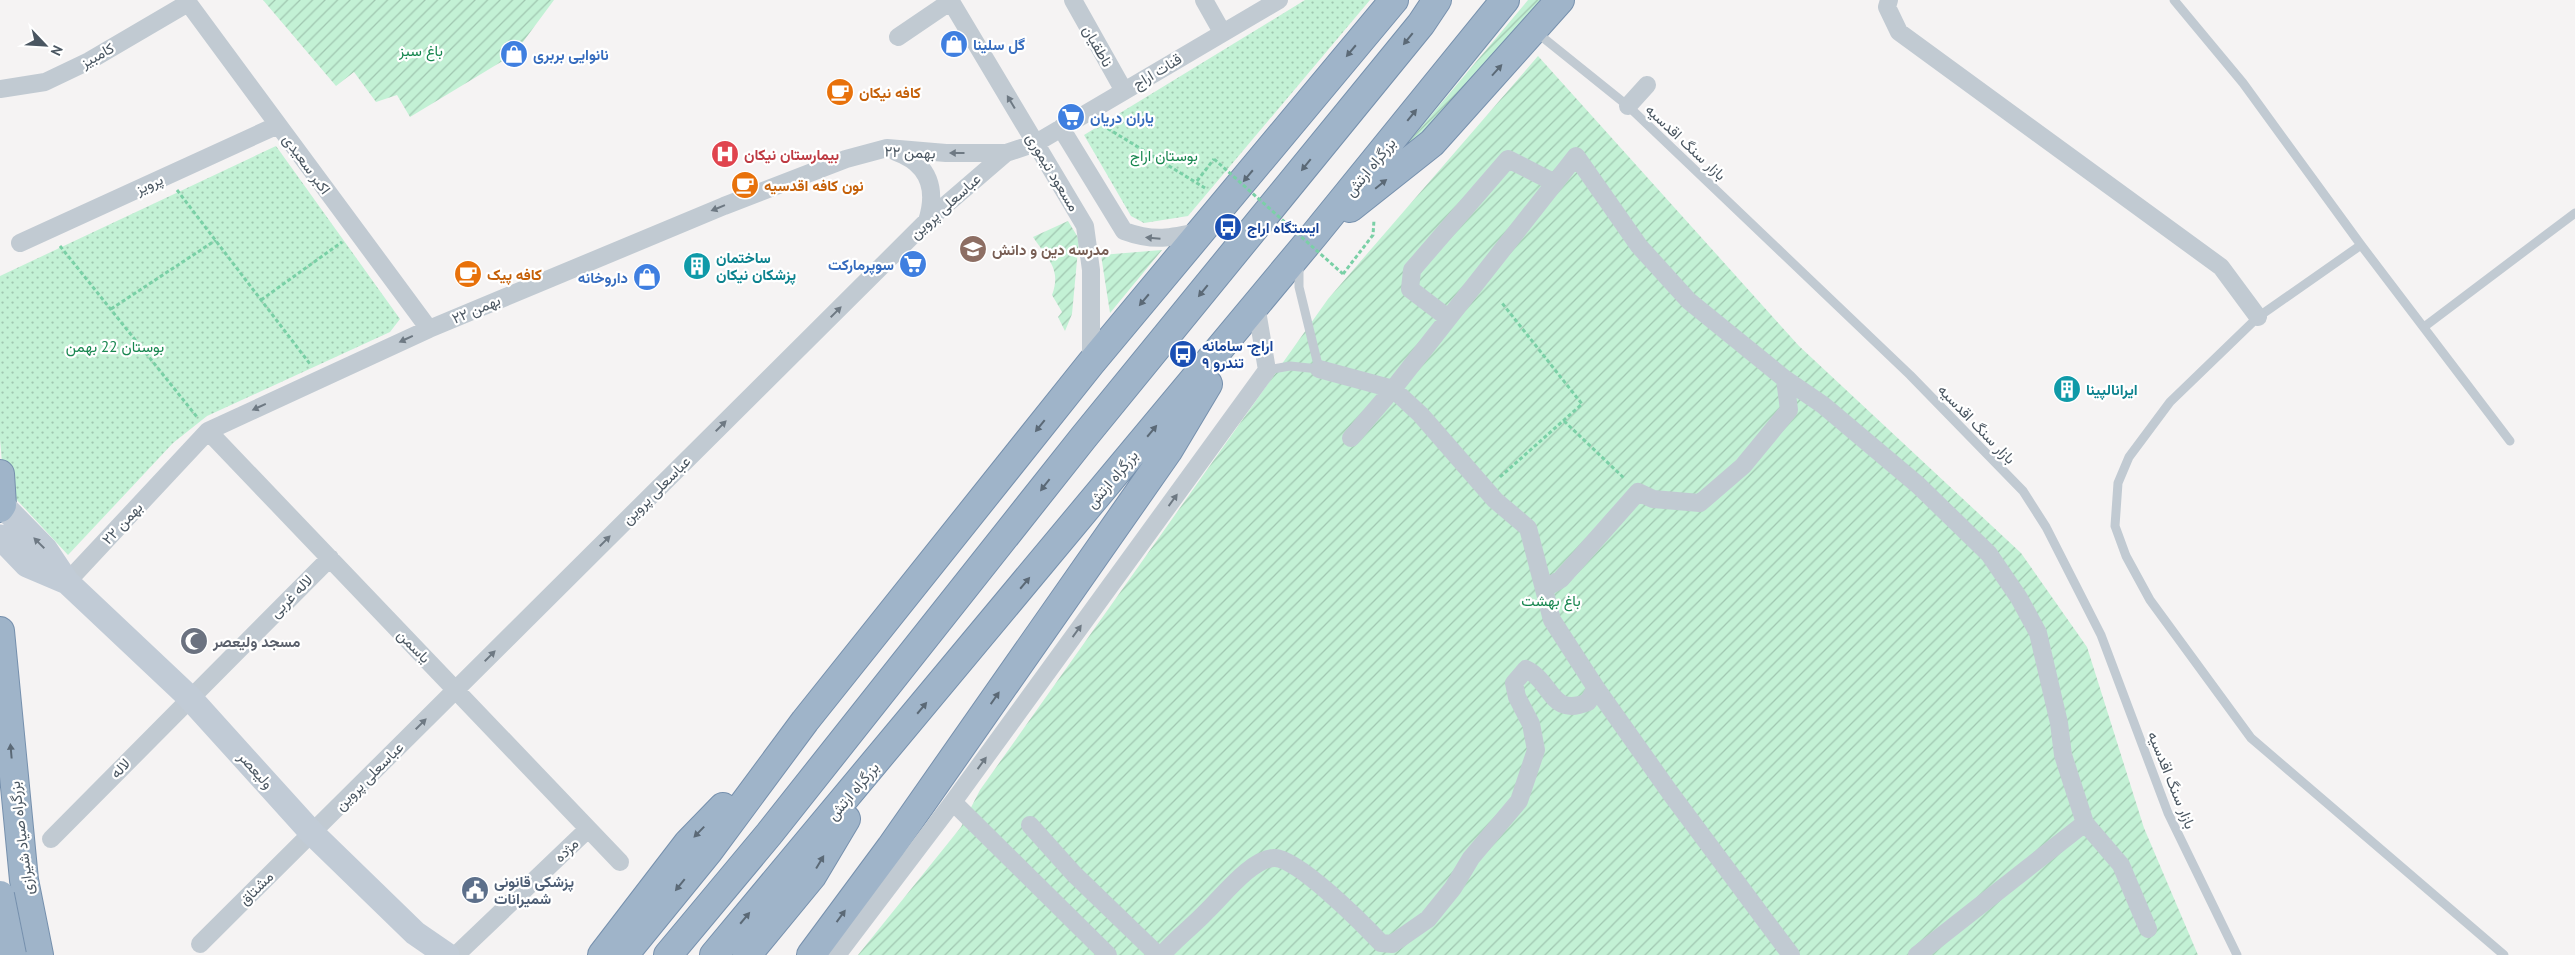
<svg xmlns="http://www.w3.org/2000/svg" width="2575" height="955" font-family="'PT Sans',Vazirmatn,sans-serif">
	<defs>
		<pattern id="grass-dots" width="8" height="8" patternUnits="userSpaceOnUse" patternTransform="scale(1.25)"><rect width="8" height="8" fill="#c3f1d5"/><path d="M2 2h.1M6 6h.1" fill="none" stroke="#a0c6b0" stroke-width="1.8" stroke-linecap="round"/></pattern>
		<pattern id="garden-furrows" width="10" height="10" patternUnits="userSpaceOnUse" patternTransform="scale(1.25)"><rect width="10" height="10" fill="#c3f1d5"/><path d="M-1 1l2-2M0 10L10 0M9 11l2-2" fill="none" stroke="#a0c6b0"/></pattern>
	</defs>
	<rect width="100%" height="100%" fill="#f5f3f3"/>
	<path fill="url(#grass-dots)" d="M 1305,0 L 1370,0 L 1188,216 L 1144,223 L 1131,216 L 1084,135 Z
		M 276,146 L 400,319 L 390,332 L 207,416 L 173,443 L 68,555 L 4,486 L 0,439 L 0,276 Z"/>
	<path fill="url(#garden-furrows)" d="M 263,0 L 554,0 L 514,54 L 410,117 L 397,95 L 376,102 L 354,72 L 336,86 Z
		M 1528,0 L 1547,0 L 1454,104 L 1401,151 Z
		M 1538,56 L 1799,346 L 2021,553 L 2087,647 L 2144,828 L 2198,955 L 858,955 L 961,827 L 980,790 L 1328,299 Z
		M 1068,221 L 1079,239 L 1072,314 L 1065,331 L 1058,317 L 1062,312 L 1052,295 C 1062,269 1047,258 1033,237 Z
		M 1162,250 L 1110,313 L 1101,255 Z"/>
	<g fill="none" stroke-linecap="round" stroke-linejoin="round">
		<g stroke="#7690ad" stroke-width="30">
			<path id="trunk" d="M 1350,208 L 1432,143 L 1560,0
				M 0,474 L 2,505 L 0,508
				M 0,631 L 24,880 L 39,955
				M 602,955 L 688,843 L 723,807
				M 624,955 L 708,852 L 805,721 L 1091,363 L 1394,0
				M 668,955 L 769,834 L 1083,438 L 1421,24 L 1437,0
				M 714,955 L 1315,234 L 1505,0
				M 747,955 L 812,876 L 846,819
				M 811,955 L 891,847 L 1168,451 L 1208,384"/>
		</g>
		<path stroke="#7ad0a6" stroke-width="3" stroke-dasharray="4 2.5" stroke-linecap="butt" d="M 1102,125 L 1205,188
			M 1197,181 L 1214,159
			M 177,190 L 310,364
			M 60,246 L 197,417
			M 1343,274 L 1373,235 L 1374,220
			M 261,300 L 342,242
			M 111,309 L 216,240
			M 1564,421 L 1625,479
			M 1500,477 L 1582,404 L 1502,303"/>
		<path stroke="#c1cad2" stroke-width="9" d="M 2174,0 L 2243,83 L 2361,245 L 2510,441
			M 1536,32 L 1628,106 L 1910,375 L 2023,491 L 2046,527 L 2101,635 L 2168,813 L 2237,955
			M 2361,245 L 2258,317 L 2170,402 L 2129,457 L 2118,483 L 2115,526 L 2126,556 L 2150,600 L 2251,738 L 2504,955
			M 2424,327 L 2575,213
			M 1267,370 L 1290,366 L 1319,369 L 1299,287 L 1299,264"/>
		<path stroke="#c1cad2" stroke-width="18" d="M 186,0 L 429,329
			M 950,0 L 1085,226 L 1091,270 L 1091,363
			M 1073,0 L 1124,91
			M 1204,0 L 1222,32
			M 1889,0 L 1887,7 L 1899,32 L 2221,267 L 2258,317
			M 898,37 L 951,1
			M 0,89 L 45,82 L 89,61 L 188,3
			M 1628,106 L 1647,85
			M 1061,128 L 1124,231 C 1154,242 1171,238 1201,231
			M 896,152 C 930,164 937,190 927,221
			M 20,243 L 278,125
			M 1448,318 L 1410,289 L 1412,270 L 1508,159 L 1555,183
			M 1785,379 L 1823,405 L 1918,485 L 1989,554 L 2019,598 L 2038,633 L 2059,723 L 2063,755 L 2085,823 L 2121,865 L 2148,929
			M 208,431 L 620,862
			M 1351,438 L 1393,389 L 1421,415 L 1495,500 L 1528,528 L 1544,589
			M 67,582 L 208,431 L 429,329 L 724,206 L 846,159 L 887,148 L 946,153 L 1006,153 L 1036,143 L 1279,0
			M 1596,688 L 1671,794 L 1791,955
			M 953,802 L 1108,955
			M 1030,825 L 1074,874 L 1158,955
			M 51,839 L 330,558
			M 200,944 L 927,221 L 1006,153
			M 456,955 L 588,829
			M 837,955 L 953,802 L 1267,370 L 1256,305
			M 1162,955 C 1175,939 1192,927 1206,912 C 1222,897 1251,859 1274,858 C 1297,857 1364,925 1381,943 L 1392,944 L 1428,919 L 1453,888 L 1471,858 L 1519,801 L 1536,750 L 1531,724 L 1517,697 L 1514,683 L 1526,669 C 1553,682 1550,718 1588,702 L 1596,688 L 1552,620 L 1544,589 L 1561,579 L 1638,492 L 1653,499 L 1700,503 L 1743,466 L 1789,410 L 1785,379 L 1689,301 L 1639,246 L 1576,156 L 1393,389 L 1319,369
			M 1917,955 L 2085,823"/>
		<path stroke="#c1cbd6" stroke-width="25" d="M 0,503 L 45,549 L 67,582 L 189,697 L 312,833 L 415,933 L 447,955
			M 0,537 L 27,565 L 67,582"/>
		<use href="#trunk" stroke="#9fb4c9" stroke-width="28"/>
		<g stroke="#7690ad" stroke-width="30" stroke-linecap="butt">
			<path id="trunk-bridge" d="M 0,895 L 12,955"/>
		</g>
		<path stroke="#7ad0a6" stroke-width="3" stroke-dasharray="4 2.5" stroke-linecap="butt" d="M 1214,159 L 1343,274"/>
		<use href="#trunk-bridge" stroke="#9fb4c9" stroke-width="28"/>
	</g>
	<defs><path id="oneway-solid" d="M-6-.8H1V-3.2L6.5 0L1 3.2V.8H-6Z" transform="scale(1.25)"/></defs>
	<g fill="#5b6976">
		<use href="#oneway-solid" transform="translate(1408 39) rotate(129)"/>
		<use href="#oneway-solid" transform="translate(1351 51) rotate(130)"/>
		<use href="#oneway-solid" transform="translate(1497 70) rotate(-48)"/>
		<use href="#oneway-solid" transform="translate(1412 115) rotate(-51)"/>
		<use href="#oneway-solid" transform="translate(1306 165) rotate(129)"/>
		<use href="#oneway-solid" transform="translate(1248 176) rotate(130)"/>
		<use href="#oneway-solid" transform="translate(1381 184) rotate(-39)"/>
		<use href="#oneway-solid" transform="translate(1203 291) rotate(129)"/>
		<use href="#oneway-solid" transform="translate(1144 300) rotate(130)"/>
		<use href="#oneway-solid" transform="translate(1040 426) rotate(129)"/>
		<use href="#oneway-solid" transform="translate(1152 431) rotate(-50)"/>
		<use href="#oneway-solid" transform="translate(1045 485) rotate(128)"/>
		<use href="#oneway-solid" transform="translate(1025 583) rotate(-50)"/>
		<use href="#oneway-solid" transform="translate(995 698) rotate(-55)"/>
		<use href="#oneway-solid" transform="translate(922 708) rotate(-50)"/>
		<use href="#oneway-solid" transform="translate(11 751) rotate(-95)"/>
		<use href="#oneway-solid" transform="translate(699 832) rotate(134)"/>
		<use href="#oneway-solid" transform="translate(820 862) rotate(-59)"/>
		<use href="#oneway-solid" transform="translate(680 885) rotate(129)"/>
		<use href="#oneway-solid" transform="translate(841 916) rotate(-54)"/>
		<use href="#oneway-solid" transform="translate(745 918) rotate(-50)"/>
	</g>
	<g fill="#6e7983">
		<use href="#oneway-solid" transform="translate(1011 102) rotate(-121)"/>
		<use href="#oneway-solid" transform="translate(957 153) rotate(180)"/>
		<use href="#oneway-solid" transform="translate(718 208) rotate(158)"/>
		<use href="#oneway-solid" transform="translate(1153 238) rotate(-175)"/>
		<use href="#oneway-solid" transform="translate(836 312) rotate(-45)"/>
		<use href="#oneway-solid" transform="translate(406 339) rotate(155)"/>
		<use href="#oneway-solid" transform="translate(259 407) rotate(155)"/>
		<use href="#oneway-solid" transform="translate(721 426) rotate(-45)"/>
		<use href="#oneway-solid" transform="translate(1173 500) rotate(-54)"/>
		<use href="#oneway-solid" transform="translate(605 541) rotate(-45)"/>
		<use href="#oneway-solid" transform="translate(1077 631) rotate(-54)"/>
		<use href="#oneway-solid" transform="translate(490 656) rotate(-45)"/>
		<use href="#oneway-solid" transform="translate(421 724) rotate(-45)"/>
		<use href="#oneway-solid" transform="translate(982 763) rotate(-54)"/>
	</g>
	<use fill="#6e7984" href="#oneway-solid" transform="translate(39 543) rotate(-135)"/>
	<defs>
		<g id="shop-disc" transform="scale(1.4375)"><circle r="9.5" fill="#3f7fe0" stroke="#fff"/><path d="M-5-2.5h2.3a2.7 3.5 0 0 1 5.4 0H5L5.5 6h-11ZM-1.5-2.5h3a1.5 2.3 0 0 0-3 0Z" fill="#fff"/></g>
		<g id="cafe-disc" transform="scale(1.4375)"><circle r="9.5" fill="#e8710a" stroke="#fff"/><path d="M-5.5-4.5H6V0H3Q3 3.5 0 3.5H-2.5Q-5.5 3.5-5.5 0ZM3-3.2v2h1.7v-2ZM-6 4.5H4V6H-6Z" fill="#fff"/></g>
		<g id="supermarket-disc" transform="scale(1.4375)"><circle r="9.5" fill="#3f7fe0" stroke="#fff"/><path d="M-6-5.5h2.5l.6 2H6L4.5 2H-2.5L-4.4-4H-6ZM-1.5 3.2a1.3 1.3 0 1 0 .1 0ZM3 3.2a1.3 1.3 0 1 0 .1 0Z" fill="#fff"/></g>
		<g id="hospital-disc" transform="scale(1.4375)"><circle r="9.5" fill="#e0444e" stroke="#fff"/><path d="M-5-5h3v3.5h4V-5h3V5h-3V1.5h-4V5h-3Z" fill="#fff"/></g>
		<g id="bus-disc" transform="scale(1.4375)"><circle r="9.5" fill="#1a4fb4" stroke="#fff"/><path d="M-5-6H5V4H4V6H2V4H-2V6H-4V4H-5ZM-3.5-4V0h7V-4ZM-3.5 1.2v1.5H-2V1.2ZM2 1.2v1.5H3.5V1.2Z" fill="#fff"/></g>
		<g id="school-disc" transform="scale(1.4375)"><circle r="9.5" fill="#8d6e63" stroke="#fff"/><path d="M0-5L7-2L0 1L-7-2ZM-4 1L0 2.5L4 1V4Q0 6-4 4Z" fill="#fff"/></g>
		<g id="building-disc" transform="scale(1.4375)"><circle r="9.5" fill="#0f9aa8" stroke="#fff"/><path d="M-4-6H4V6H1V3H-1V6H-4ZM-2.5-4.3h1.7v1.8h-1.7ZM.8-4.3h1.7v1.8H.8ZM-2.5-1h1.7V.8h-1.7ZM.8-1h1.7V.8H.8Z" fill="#fff"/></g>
		<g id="mosque-disc" transform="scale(1.4375)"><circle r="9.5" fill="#6b7280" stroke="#fff"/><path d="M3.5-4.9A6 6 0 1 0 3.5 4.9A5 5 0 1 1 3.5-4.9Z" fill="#fff"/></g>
		<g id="civic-disc" transform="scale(1.4375)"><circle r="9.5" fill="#5c6f8a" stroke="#fff"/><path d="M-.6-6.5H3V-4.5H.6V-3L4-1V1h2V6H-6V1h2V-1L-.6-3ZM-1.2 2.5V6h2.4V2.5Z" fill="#fff"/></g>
	</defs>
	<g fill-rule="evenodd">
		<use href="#shop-disc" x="954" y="44"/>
		<use href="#shop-disc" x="514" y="54"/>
		<use href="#cafe-disc" x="840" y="92"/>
		<use href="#supermarket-disc" x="1071" y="117"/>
		<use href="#hospital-disc" x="725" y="154"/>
		<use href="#cafe-disc" x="745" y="185"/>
		<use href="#bus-disc" x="1228" y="227"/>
		<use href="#school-disc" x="973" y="249"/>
		<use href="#supermarket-disc" x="913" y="264"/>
		<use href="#building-disc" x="697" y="266"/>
		<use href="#cafe-disc" x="468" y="274"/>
		<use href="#shop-disc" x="647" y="277"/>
		<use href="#bus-disc" x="1183" y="354"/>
		<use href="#building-disc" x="2067" y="389"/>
		<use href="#mosque-disc" x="194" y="641"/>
		<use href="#civic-disc" x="475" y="890"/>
	</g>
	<g text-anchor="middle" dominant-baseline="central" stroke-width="4.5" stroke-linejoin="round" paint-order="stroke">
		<g font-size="15" font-weight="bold" fill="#366cbe" stroke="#fff" text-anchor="start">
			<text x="973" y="44">گل سلینا</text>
			<text x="533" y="54">نانوایی بربری</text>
			<text x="1090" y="117">یاران دریان</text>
			<text x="894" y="264" text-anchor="end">سوپرمارکت</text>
			<text x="628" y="277" text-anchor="end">داروخانه</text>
		</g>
		<g font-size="15" fill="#4a5661" stroke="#fff">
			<text transform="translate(1098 46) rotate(60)">ناطقیان</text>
			<text transform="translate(97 55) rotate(-29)">کامبیز</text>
			<text transform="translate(1157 71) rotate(-31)">قنات اراج</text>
			<text transform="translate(1686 142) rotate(43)">بازار سنگ اقدسیه</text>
			<text transform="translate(910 152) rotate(2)">۲۲ بهمن</text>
			<text transform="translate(307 164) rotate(54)">اکبر سعیدی</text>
			<text transform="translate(1370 167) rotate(-51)">بزرگراه ارتش</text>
			<text transform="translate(1053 172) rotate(59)">مسعود تیموری</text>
			<text transform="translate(149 184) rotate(-25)">پرویز</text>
			<text transform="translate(945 206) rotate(-42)">عباسعلی پروین</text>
			<text transform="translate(476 309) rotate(-23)">۲۲ بهمن</text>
			<text transform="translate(1977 424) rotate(46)">بازار سنگ اقدسیه</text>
			<text transform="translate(1112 479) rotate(-50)">بزرگراه ارتش</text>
			<text transform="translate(656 490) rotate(-45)">عباسعلی پروین</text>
			<text transform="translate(122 523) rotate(-47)">۲۲ بهمن</text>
			<text transform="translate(291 596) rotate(-45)">لاله غربی</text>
			<text transform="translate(414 646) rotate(46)">یاسمن</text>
			<text transform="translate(120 768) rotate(-46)">لاله</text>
			<text transform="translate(256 770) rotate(48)">ولیعصر</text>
			<text transform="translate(369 776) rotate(-45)">عباسعلی پروین</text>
			<text transform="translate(2172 780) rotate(68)">بازار سنگ اقدسیه</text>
			<text transform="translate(853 791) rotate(-50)">بزرگراه ارتش</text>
			<text transform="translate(21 838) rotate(-97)">بزرگراه صیاد شیرازی</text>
			<text transform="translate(566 850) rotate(-44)">مژده</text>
			<text transform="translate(256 888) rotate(-45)">مشتاق</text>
		</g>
		<g font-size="15" fill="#17864f" stroke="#fff">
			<text x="421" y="50">باغ سبز</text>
			<text x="1164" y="155">بوستان اراج</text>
			<text x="115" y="346">بوستان 22 بهمن</text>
			<text x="1551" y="600">باغ بهشت</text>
		</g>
		<g font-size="15" font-weight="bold" fill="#c56008" stroke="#fff" text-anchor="start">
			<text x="859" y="92">کافه نیکان</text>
			<text x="764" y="185">نون کافه اقدسیه</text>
			<text x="487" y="274">کافه پیک</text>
		</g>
		<g font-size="15" font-weight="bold" fill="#be3a42" stroke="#fff" text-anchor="start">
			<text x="744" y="154">بیمارستان نیکان</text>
		</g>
		<g font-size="15" font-weight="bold" fill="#164399" stroke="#fff" text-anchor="start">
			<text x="1247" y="227">ایستگاه اراج</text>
			<text x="1202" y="345">اراج- سامانه<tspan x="1202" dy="17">۹ تندرو</tspan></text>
		</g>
		<g font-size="15" font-weight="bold" fill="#785e54" stroke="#fff" text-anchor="start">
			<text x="992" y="249">مدرسه دین و دانش</text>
		</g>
		<g font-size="15" font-weight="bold" fill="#0d838f" stroke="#fff" text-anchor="start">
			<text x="716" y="257">ساختمان<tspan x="716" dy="17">پزشکان نیکان</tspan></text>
			<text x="2086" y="389">ایرانالپینا</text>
		</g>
		<g font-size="15" font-weight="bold" fill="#5b616d" stroke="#fff" text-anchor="start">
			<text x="213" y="641">مسجد ولیعصر</text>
		</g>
		<g font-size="15" font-weight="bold" fill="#4e5e75" stroke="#fff" text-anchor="start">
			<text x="494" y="881">پزشکی قانونی<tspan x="494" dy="17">شمیرانات</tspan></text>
		</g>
	</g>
	<g transform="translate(45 45) rotate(115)" stroke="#ffffff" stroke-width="4" paint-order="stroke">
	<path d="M0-4L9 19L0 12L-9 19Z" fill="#4a5661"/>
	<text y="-8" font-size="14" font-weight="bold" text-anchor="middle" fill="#4a5661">N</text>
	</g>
</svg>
